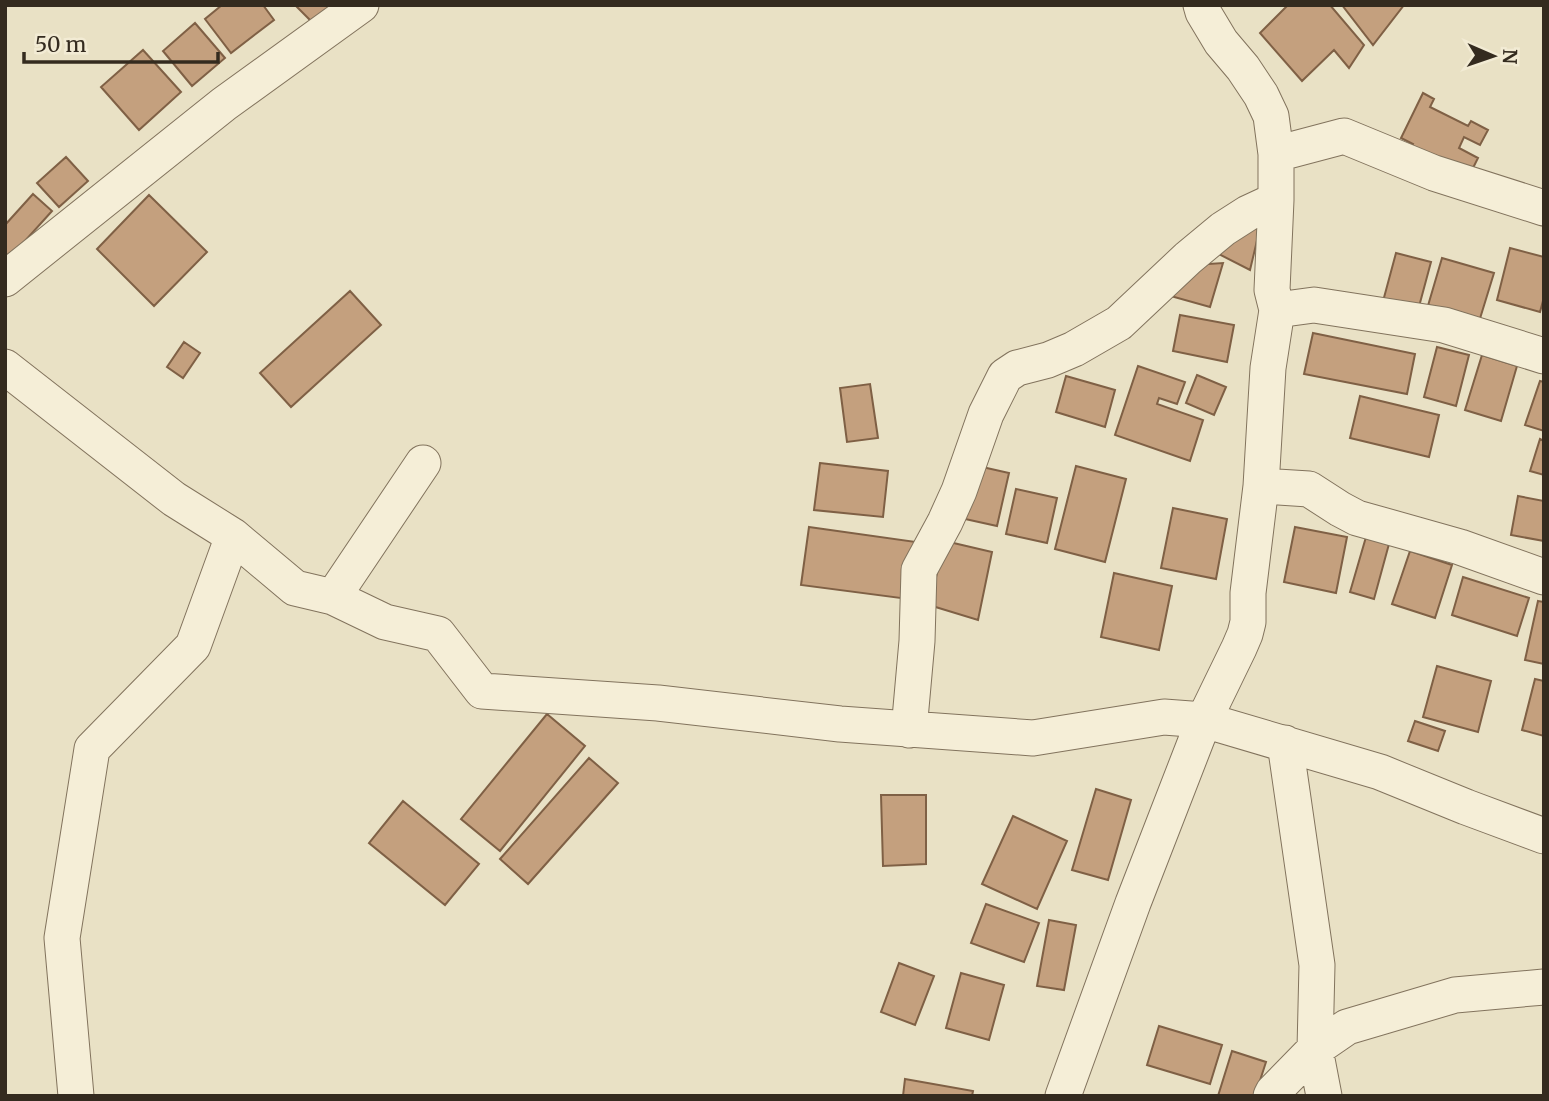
<svg xmlns="http://www.w3.org/2000/svg" width="1549" height="1101" font-family="Merriweather,serif">
	<rect width="100%" height="100%" fill="#e9e1c5"/>
	<path fill="#c4a07e" stroke="#7f6045" stroke-width="2" d="M 222,5 L 263,5 L 274,20 L 231,53 L 205,19 Z
		M 295,5 L 337,5 L 315,25 Z
		M 1288,5 L 1330,5 L 1364,45 L 1349,68 L 1334,50 L 1302,81 L 1260,33 Z
		M 1342,5 L 1404,5 L 1373,45 Z
		M 195,23 L 225,58 L 192,86 L 163,51 Z
		M 143,50 L 181,92 L 139,130 L 101,87 Z
		M 1423,93 L 1434,99 L 1430,107 L 1468,126 L 1471,121 L 1488,130 L 1480,145 L 1464,137 L 1459,148 L 1478,158 L 1470,174 L 1409,153 L 1413,144 L 1401,138 Z
		M 66,157 L 88,181 L 59,207 L 37,183 Z
		M 33,194 L 52,211 L 5,263 L 5,225 Z
		M 149,195 L 207,252 L 154,306 L 97,249 Z
		M 1239,228 L 1260,228 L 1250,270 L 1209,249 Z
		M 1510,248 L 1544,257 L 1544,297 L 1540,312 L 1497,300 Z
		M 1396,253 L 1431,262 L 1417,314 L 1382,305 Z
		M 1442,258 L 1494,273 L 1478,325 L 1427,309 Z
		M 1223,263 L 1210,307 L 1167,295 L 1193,265 Z
		M 350,291 L 381,325 L 291,407 L 260,373 Z
		M 1180,315 L 1234,325 L 1227,362 L 1173,351 Z
		M 1313,333 L 1415,354 L 1407,394 L 1304,374 Z
		M 184,342 L 200,353 L 183,378 L 167,367 Z
		M 1437,347 L 1469,355 L 1456,406 L 1424,397 Z
		M 1482,355 L 1517,366 L 1501,421 L 1465,410 Z
		M 1138,366 L 1185,382 L 1177,404 L 1159,398 L 1157,404 L 1203,420 L 1190,461 L 1115,435 Z
		M 1197,375 L 1226,387 L 1214,415 L 1186,403 Z
		M 1066,376 L 1115,390 L 1105,427 L 1056,412 Z
		M 1540,381 L 1544,382 L 1544,431 L 1525,425 Z
		M 870,384 L 878,438 L 847,442 L 840,388 Z
		M 1360,396 L 1439,415 L 1429,457 L 1350,438 Z
		M 1540,439 L 1544,441 L 1544,475 L 1530,471 Z
		M 820,463 L 888,471 L 883,517 L 814,510 Z
		M 969,464 L 1009,473 L 997,526 L 956,517 Z
		M 1076,466 L 1126,479 L 1105,562 L 1055,549 Z
		M 1016,489 L 1057,498 L 1047,543 L 1006,534 Z
		M 1518,496 L 1544,501 L 1544,541 L 1511,535 Z
		M 1173,508 L 1227,519 L 1216,579 L 1161,568 Z
		M 809,527 L 916,542 L 908,599 L 801,585 Z
		M 1295,527 L 1347,537 L 1336,593 L 1284,582 Z
		M 1366,537 L 1389,544 L 1374,599 L 1350,592 Z
		M 945,541 L 992,552 L 978,620 L 929,605 Z
		M 1410,551 L 1452,565 L 1435,618 L 1392,604 Z
		M 1114,573 L 1172,586 L 1159,650 L 1101,637 Z
		M 1463,577 L 1529,598 L 1517,636 L 1452,615 Z
		M 1538,601 L 1544,602 L 1544,664 L 1525,660 Z
		M 1437,666 L 1491,681 L 1478,732 L 1423,717 Z
		M 1535,679 L 1544,681 L 1544,736 L 1522,730 Z
		M 547,714 L 585,746 L 500,851 L 461,819 Z
		M 1415,721 L 1445,731 L 1438,751 L 1408,741 Z
		M 589,758 L 618,783 L 528,884 L 500,859 Z
		M 1096,789 L 1131,800 L 1108,880 L 1072,870 Z
		M 881,795 L 926,795 L 926,864 L 883,866 Z
		M 403,801 L 479,864 L 445,905 L 369,843 Z
		M 1013,816 L 1067,841 L 1037,909 L 982,884 Z
		M 986,904 L 1039,923 L 1024,962 L 971,943 Z
		M 1049,920 L 1076,925 L 1064,990 L 1037,986 Z
		M 899,963 L 934,976 L 915,1025 L 881,1012 Z
		M 961,973 L 1004,985 L 989,1040 L 946,1028 Z
		M 1159,1026 L 1222,1045 L 1210,1084 L 1147,1065 Z
		M 1232,1051 L 1266,1062 L 1255,1096 L 1218,1096 Z
		M 905,1079 L 973,1091 L 972,1096 L 903,1096 Z"/>
	<g fill="none" stroke-linecap="round" stroke-linejoin="round">
		<g stroke="#82735d" stroke-width="37">
			<path id="minor" d="M 1276,154 L 1344,136 L 1434,173 L 1544,208
				M 5,279 L 224,104 L 361,5
				M 1277,310 L 1314,305 L 1444,325 L 1544,356
				M 5,367 L 174,499 L 233,536 L 295,588 L 333,597 L 385,622 L 438,634 L 482,691 L 658,703 L 840,724 L 1033,738 L 1164,717 L 1204,720 L 1380,772 L 1466,807 L 1544,836
				M 1261,486 L 1309,489 L 1340,509 L 1357,518 L 1460,547 L 1544,577
				M 333,597 L 423,463
				M 909,730 L 917,641 L 919,570 L 945,522 L 959,491 L 986,414 L 1005,376 L 1017,368 L 1048,360 L 1074,349 L 1119,323 L 1188,258 L 1223,229 L 1248,213 L 1276,200
				M 1285,743 L 1317,965 L 1315,1049 L 1324,1096
				M 76,1096 L 62,938 L 92,749 L 193,646 L 233,536
				M 1063,1096 L 1133,903 L 1204,720 L 1239,648 L 1245,634 L 1248,622 L 1248,593 L 1261,486 L 1268,368 L 1277,310 L 1272,290 L 1276,200 L 1276,154 L 1271,116 L 1261,95 L 1243,68 L 1221,42 L 1203,12 L 1201,5
				M 1271,1096 L 1273,1092 L 1315,1049 L 1347,1027 L 1455,995 L 1544,987"/>
		</g>
		<use href="#minor" stroke="#f5eed7" stroke-width="35"/>
	</g>
	<rect width="1549" height="1101" fill="none" stroke="#342b1f" stroke-width="14"/>
	<g transform="translate(1493 56) rotate(92)" stroke="#f2ebd4" stroke-width="5" paint-order="stroke">
	<path d="M0-5L12 26L0 18L-12 26Z" fill="#342b1f"/>
	<text y="-10" font-size="19" font-weight="bold" text-anchor="middle" fill="#342b1f">N</text>
	</g>
	<path d="M24 52v10h194v-10" fill="none" stroke="#342b1f" stroke-width="3.5"/>
	<text x="35" y="52" font-size="21" fill="#342b1f" stroke="#f2ebd4" stroke-width="5" paint-order="stroke">50 m</text>
</svg>
